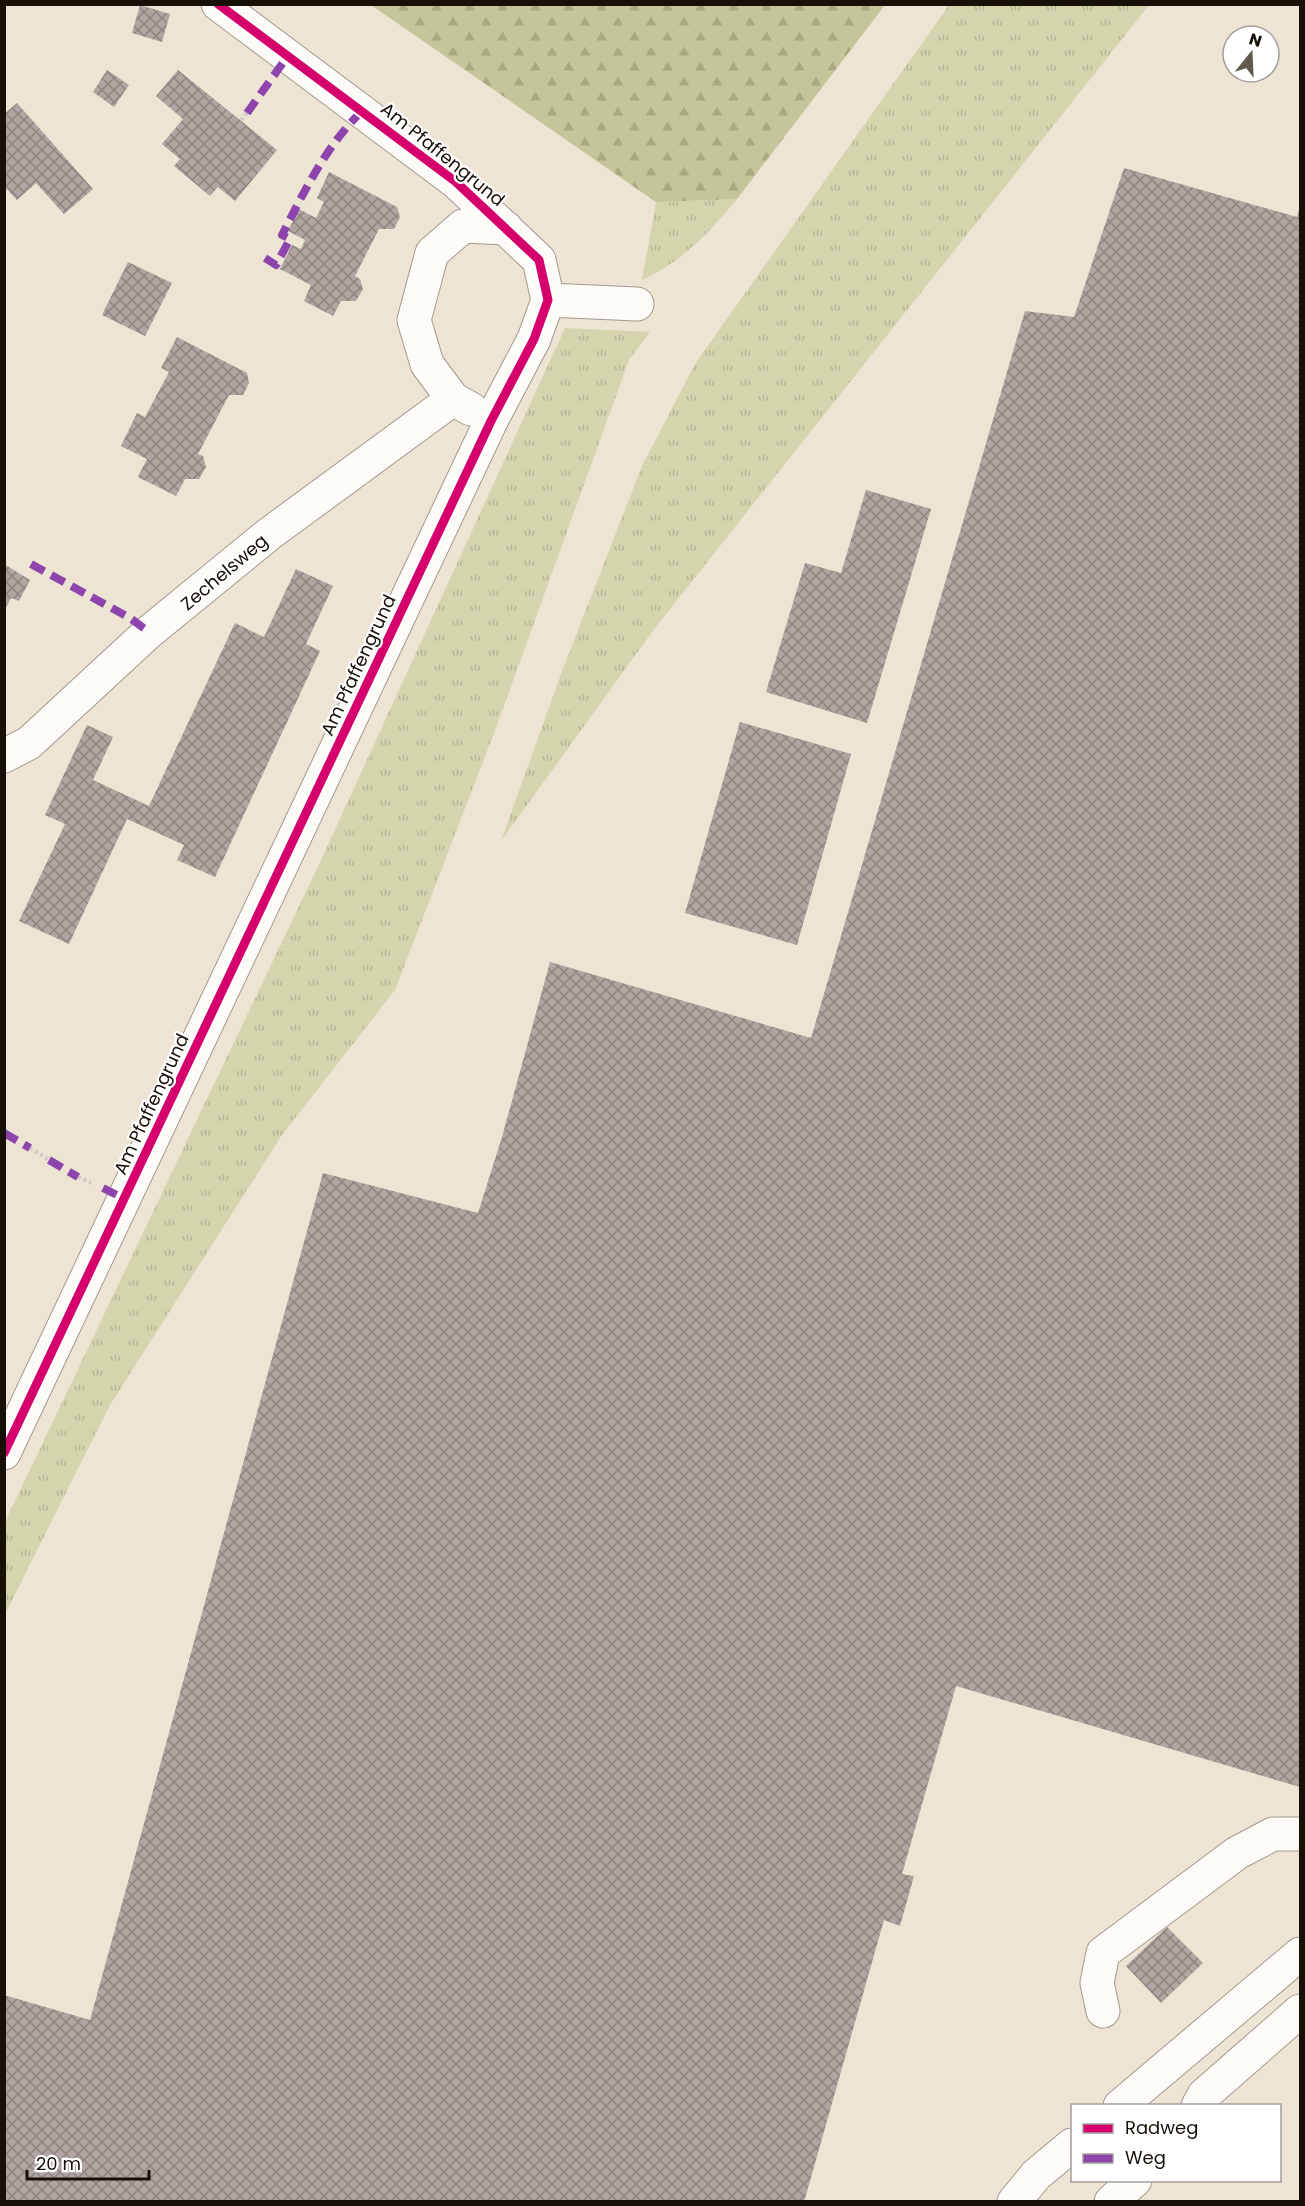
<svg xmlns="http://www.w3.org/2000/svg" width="1305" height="2206" font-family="Poppins,sans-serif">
	<defs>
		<pattern id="grass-tufts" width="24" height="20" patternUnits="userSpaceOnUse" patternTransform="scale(1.5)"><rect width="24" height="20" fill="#d4d5ae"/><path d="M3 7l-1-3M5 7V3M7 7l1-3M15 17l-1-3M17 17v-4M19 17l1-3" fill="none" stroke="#b5b694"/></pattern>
		<pattern id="forest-firs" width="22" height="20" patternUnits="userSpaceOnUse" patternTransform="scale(1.5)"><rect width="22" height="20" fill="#c4c59a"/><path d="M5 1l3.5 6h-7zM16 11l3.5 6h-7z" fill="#a8a883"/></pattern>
		<pattern id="building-cross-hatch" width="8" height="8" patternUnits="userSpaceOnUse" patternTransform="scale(1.5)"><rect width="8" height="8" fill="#b0a5a0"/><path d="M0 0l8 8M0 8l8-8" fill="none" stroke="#8e8580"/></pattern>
	</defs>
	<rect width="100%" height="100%" fill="#ede4d3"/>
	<path fill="url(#grass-tufts)" d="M 949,5 L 1149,5 L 655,628 L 501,841 L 561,674 L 642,466 L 695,364 Z
		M 737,199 C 709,233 683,261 642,280 L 656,202 Z
		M 565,328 L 650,332 L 629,360 L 496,728 L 395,990 L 282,1135 L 110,1405 L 5,1614 L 5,1522 L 322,858 Z"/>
	<path fill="url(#forest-firs)" d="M 371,5 L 885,5 L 737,199 L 656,202 Z"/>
	<path fill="url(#building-cross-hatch)" d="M 140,5 L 170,14 L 162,42 L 132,33 Z
		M 107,70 L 129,85 L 114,107 L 93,92 Z
		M 178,70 L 277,150 L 235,201 L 218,187 L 210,196 L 174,166 L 180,159 L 162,144 L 183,119 L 156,96 Z
		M 17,103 L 93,189 L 64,214 L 36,183 L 17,200 L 4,186 L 4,114 Z
		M 1124,168 L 1297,217 L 1300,206 L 1300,1787 L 956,1686 L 902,1874 L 914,1876 L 900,1926 L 884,1920 L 804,2202 L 4,2202 L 4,1995 L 90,2020 L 323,1173 L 478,1213 L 502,1137 L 550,962 L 811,1038 L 1025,311 L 1074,317 Z
		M 329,172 L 397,207 L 400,217 L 394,229 L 379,229 L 355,276 L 360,279 L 363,289 L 356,301 L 341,301 L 333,316 L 304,301 L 311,285 L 280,269 L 292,245 L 301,249 L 305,240 L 288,231 L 299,209 L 316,218 L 324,202 L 317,198 Z
		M 128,262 L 172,283 L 145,336 L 102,315 Z
		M 177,337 L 247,373 L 249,383 L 243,395 L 229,395 L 198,454 L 203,456 L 206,467 L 199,479 L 185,479 L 176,496 L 138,477 L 147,459 L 121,446 L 137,413 L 145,417 L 169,372 L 161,368 Z
		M 866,490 L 931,509 L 867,723 L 766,692 L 805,563 L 841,573 Z
		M 4,564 L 30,580 L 19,601 L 11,598 L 4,611 Z
		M 296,569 L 333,586 L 306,644 L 320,651 L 215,877 L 177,860 L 184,845 L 127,819 L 69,944 L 19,921 L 65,824 L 45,815 L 87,725 L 113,737 L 93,780 L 149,806 L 235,623 L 264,637 Z
		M 740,722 L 851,754 L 797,945 L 685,913 Z
		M 1167,1927 L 1203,1963 L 1161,2003 L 1126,1966 Z"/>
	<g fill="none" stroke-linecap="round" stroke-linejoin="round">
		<g stroke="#a19a8d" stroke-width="35">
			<path id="minor" d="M 548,300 L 637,304
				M 471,409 L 453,399 L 427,364 L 414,320 L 432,253 L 463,226 L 506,228
				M 4,756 L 29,743 L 149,632 L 269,534 L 453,399
				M 4,1453 L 491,421 L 534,339 L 548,300 L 539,260 L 456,182 L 218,4
				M 1103,2011 L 1097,1983 L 1103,1953 L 1237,1853 L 1273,1834 L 1300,1834
				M 1120,2106 L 1300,1954
				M 1198,2106 L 1204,2095 L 1300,2011
				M 1014,2202 L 1036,2175 L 1072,2145
				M 1111,2202 L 1135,2180"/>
		</g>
		<path stroke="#cecac5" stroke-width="4" stroke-dasharray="3 3" stroke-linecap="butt" d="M 241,120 L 247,113
			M 30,1148 L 49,1160
			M 78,1177 L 91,1183"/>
		<use href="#minor" stroke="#fcfbf8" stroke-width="33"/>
		<path stroke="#8e44ad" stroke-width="8" stroke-dasharray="15 8" stroke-linecap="butt" d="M 247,113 L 287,57
			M 265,258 L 276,265 L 290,239 L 282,235 C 305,190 326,146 362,111
			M 31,564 L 130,618 L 149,632
			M 4,1133 L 30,1148
			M 49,1160 L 78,1177
			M 103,1188 L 125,1199"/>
		<g stroke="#fff" stroke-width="13">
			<path id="cycleway" d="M 4,1453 L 491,421 L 534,339 L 548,300 L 539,260 L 456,182 L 218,4"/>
		</g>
		<use href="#cycleway" stroke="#d6006c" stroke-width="9"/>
	</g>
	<g text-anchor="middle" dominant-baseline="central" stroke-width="4.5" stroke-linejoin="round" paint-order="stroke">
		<g font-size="18" fill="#161006" stroke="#fff">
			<text transform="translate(443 154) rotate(39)">Am Pfaffengrund</text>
			<text transform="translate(224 572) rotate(-40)">Zechelsweg</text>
			<text transform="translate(358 665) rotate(-65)">Am Pfaffengrund</text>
			<text transform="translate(151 1104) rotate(-65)">Am Pfaffengrund</text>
		</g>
	</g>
	<rect width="1305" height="2206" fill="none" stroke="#161006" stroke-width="12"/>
	<rect x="1071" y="2104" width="210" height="78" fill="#ffffff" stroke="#a29f9b" stroke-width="1.5"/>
	<rect x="1083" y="2124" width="30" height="9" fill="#d6006c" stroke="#a29f9b" stroke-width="1.5"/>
	<text x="1125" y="2134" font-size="18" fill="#161006">Radweg</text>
	<rect x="1083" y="2154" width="30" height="9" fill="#8e44ad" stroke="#a29f9b" stroke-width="1.5"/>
	<text x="1125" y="2164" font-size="18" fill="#161006">Weg</text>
	<g transform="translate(1251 54) rotate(18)"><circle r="28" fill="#ffffff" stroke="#a29f9b" stroke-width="1.5"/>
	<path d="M0-4.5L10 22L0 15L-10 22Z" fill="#615a4e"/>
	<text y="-9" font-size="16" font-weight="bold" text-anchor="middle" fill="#161006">N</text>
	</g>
	<path d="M27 2170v9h122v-9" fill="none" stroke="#161006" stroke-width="3"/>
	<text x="36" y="2170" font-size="18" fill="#161006" stroke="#ffffff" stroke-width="4.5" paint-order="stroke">20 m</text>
</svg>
